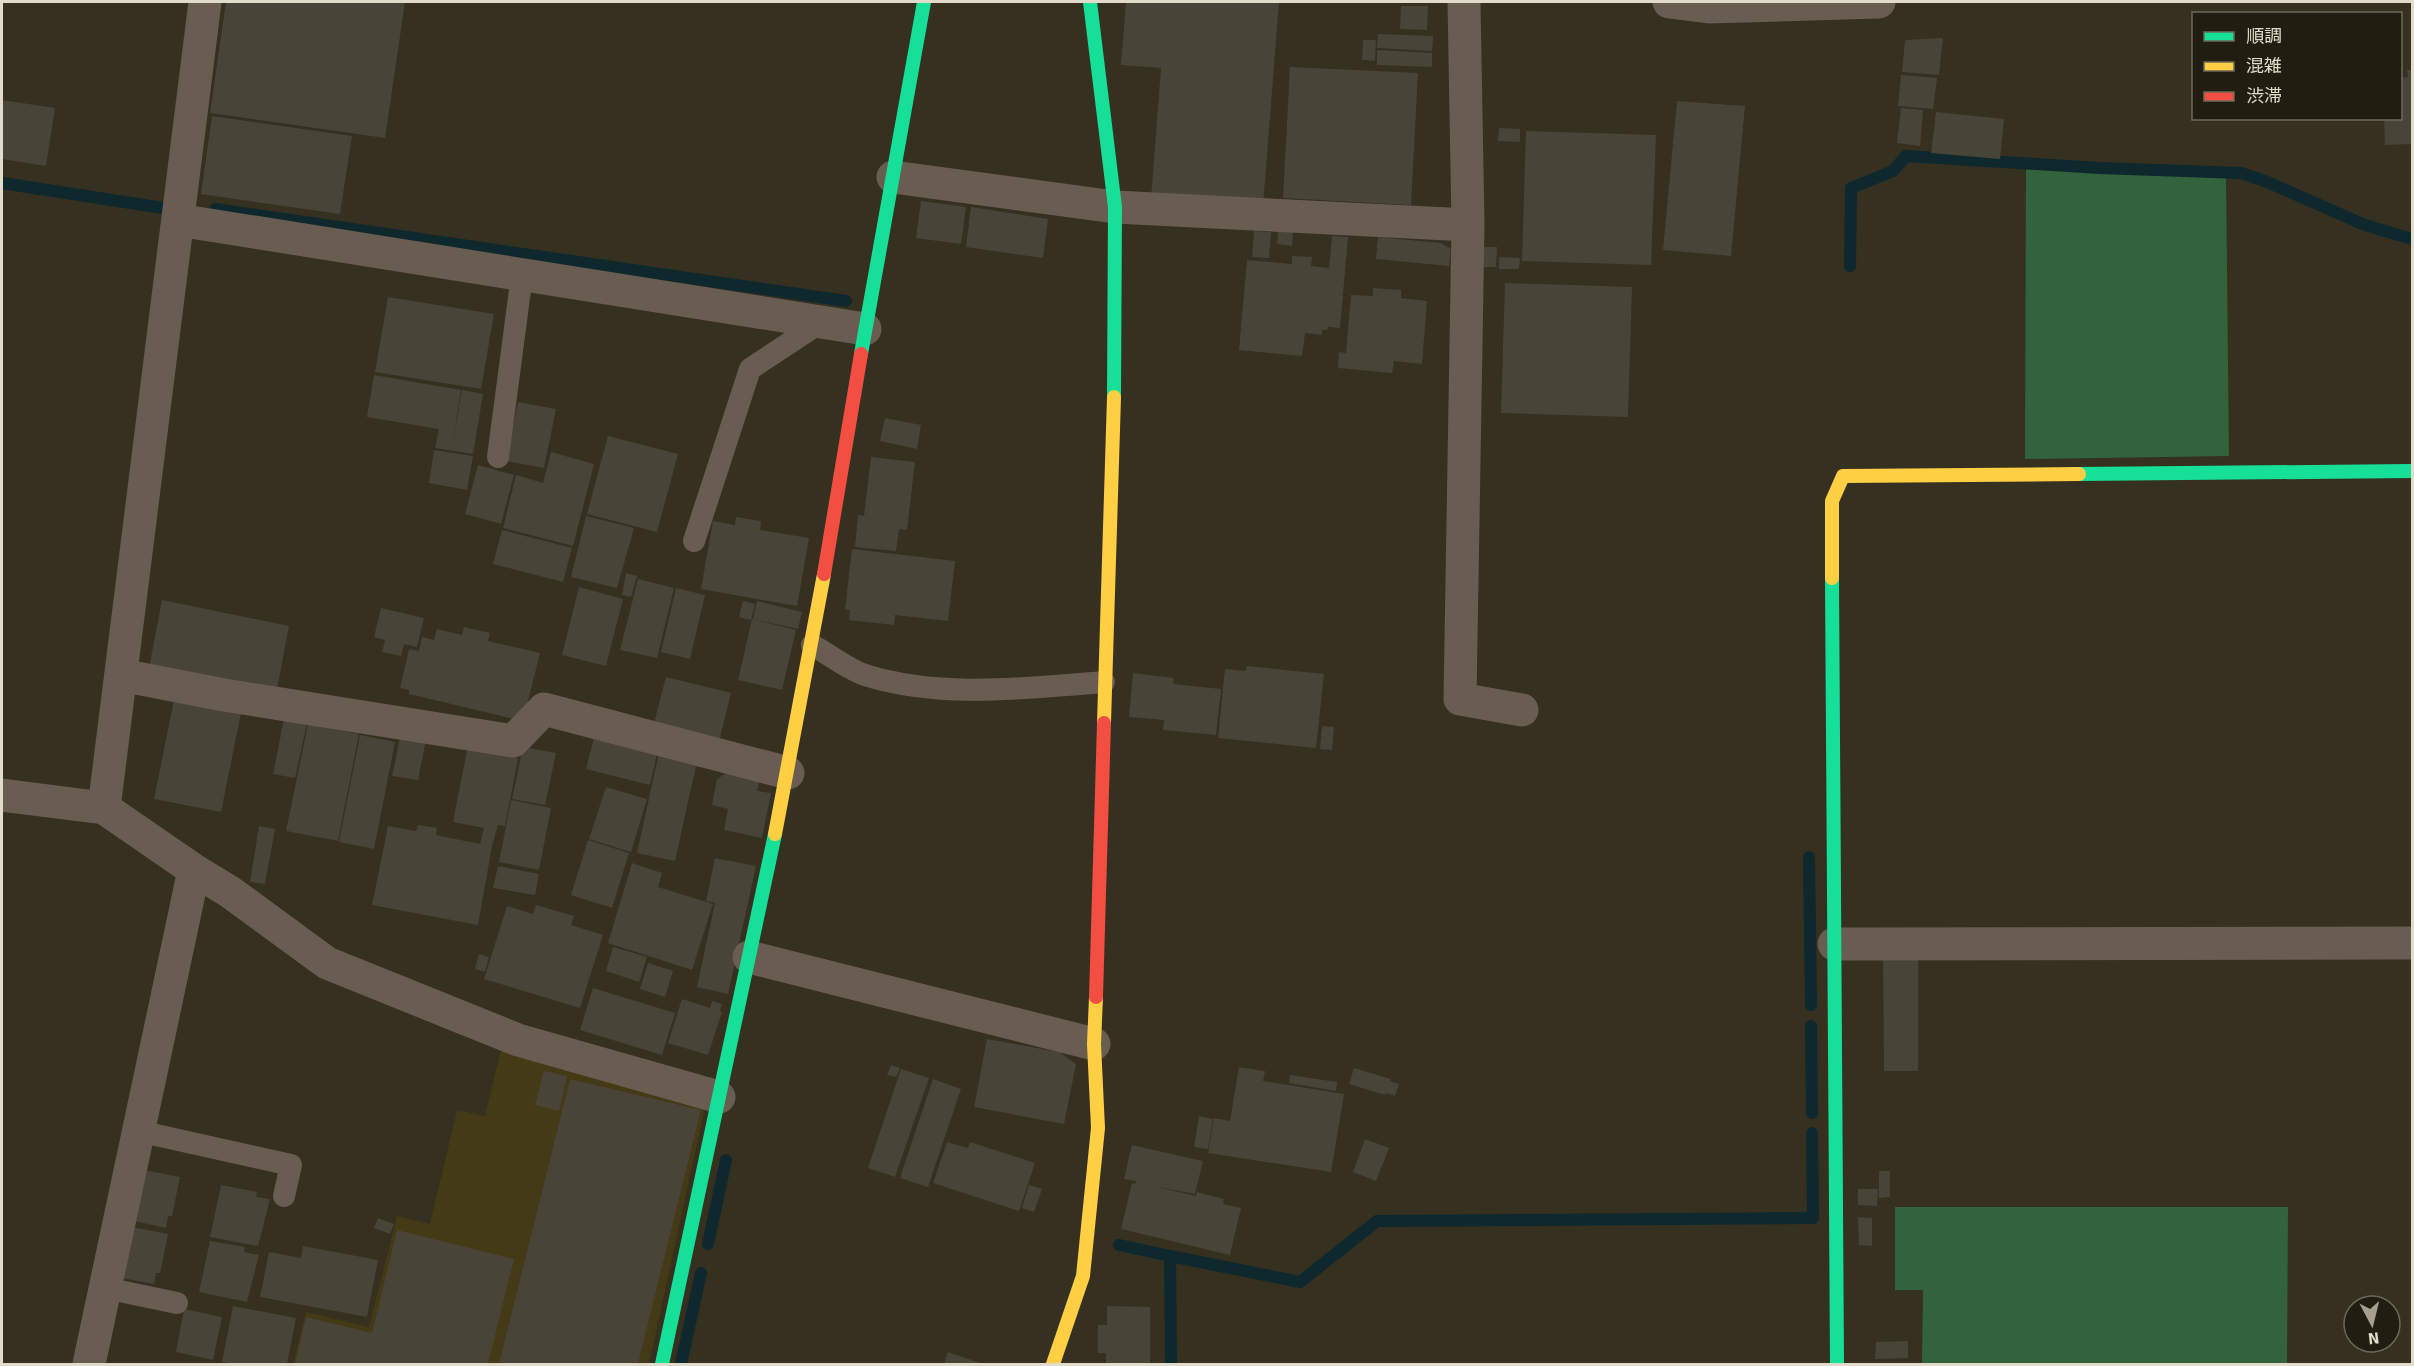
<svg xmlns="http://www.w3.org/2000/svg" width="2414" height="1366" font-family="Signika,'Noto Sans JP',sans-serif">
	<rect width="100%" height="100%" fill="#353020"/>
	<path fill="#443a16" d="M 502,1046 L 706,1103 L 649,1364 L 293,1364 L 306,1312 L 369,1327 L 397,1216 L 430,1224 L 457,1110 L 485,1116 Z"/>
	<path fill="#32633d" d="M 2026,167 L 2226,175 L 2229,456 L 2025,459 Z
		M 1895,1207 L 2288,1207 L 2287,1364 L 1922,1364 L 1923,1290 L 1895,1290 Z"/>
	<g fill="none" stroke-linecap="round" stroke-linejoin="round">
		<path stroke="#0e282e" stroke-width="12" d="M 2,183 L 163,208
			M 215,209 L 846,301
			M 1850,266 L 1851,188 L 1893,171 L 1906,156 L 2099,168 L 2241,173 L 2265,181 L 2365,225 L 2412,239
			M 1809,857 L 1811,1005
			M 1811,1026 L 1812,1113
			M 708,1244 L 726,1160
			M 1119,1245 L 1170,1256
			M 681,1364 L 701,1273
			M 1171,1364 L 1170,1256 L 1300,1282 L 1377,1221 L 1813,1218 L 1812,1133"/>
	</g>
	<path fill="#484437" d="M 226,2 L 405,2 L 385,138 L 210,113 Z
		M 1126,2 L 1279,2 L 1263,206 L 1151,198 L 1161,68 L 1121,65 Z
		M 1401,6 L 1428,6 L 1427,30 L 1400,29 Z
		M 1378,34 L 1433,36 L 1432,51 L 1377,48 Z
		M 1943,38 L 1939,75 L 1902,72 L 1905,40 Z
		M 1363,40 L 1376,40 L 1375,61 L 1362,60 Z
		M 1377,50 L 1432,53 L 1432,67 L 1377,65 Z
		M 1290,67 L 1418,73 L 1411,205 L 1283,198 Z
		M 2407,70 L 2412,70 L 2412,144 L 2385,145 L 2384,118 L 2400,118 L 2400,78 L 2408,77 Z
		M 1901,75 L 1937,78 L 1933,109 L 1898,106 Z
		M 2,100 L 55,108 L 46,166 L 2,159 Z
		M 1677,101 L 1745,106 L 1731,256 L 1663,250 Z
		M 1901,108 L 1923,110 L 1920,146 L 1897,143 Z
		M 1936,112 L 2004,119 L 2000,159 L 1931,153 Z
		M 212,116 L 352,136 L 340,214 L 201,194 Z
		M 1499,128 L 1520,129 L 1520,142 L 1498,141 Z
		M 1526,131 L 1656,135 L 1651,265 L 1522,261 Z
		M 921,201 L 966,207 L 961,244 L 916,238 Z
		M 971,207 L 1048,219 L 1043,258 L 966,247 Z
		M 1278,230 L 1293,231 L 1292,246 L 1277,244 Z
		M 1254,231 L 1271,232 L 1269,258 L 1252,257 Z
		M 1332,236 L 1348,237 L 1340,328 L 1328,327 L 1327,330 L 1322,330 L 1322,335 L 1305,333 L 1302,356 L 1239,350 L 1247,260 L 1292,264 L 1292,256 L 1312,257 L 1311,266 L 1329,268 Z
		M 1378,237 L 1441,243 L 1451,249 L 1449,266 L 1376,259 Z
		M 1482,247 L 1497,247 L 1496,267 L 1481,267 Z
		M 1499,257 L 1520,258 L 1519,269 L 1499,269 Z
		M 1505,283 L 1632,287 L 1628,417 L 1501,413 Z
		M 1373,288 L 1401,290 L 1401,298 L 1427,301 L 1422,364 L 1394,361 L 1392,373 L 1338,368 L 1339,352 L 1346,353 L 1351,295 L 1373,296 Z
		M 388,297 L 494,314 L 481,389 L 375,372 Z
		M 374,375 L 461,390 L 452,446 L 462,390 L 483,394 L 473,454 L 435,448 L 439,429 L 367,417 Z
		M 518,402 L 556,409 L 544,468 L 506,461 Z
		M 885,418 L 921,425 L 917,449 L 880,441 Z
		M 608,436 L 678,454 L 657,532 L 587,514 Z
		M 434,450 L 473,456 L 467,490 L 429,483 Z
		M 551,452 L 594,464 L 573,546 L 503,528 L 516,475 L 543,483 Z
		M 871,457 L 915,462 L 907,530 L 899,529 L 896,551 L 855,547 L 858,515 L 864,516 Z
		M 478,465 L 514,475 L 501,524 L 465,514 Z
		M 586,516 L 634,528 L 617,588 L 571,577 Z
		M 736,517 L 761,521 L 760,530 L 809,538 L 797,606 L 701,589 L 713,521 L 735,525 Z
		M 502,530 L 572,548 L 563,582 L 493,564 Z
		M 852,549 L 955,561 L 948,621 L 895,615 L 894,625 L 849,620 L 850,610 L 845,609 Z
		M 626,573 L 637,576 L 631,597 L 622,595 Z
		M 638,579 L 674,588 L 657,658 L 620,650 Z
		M 579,587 L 623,599 L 606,666 L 562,655 Z
		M 676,588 L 705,595 L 690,659 L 661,652 Z
		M 162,600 L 289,626 L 276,694 L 149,668 Z
		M 743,601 L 755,604 L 751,620 L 739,617 Z
		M 757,601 L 802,612 L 798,629 L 753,619 Z
		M 381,608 L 424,618 L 417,647 L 404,644 L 401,656 L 382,652 L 385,640 L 374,637 Z
		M 752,619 L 796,630 L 782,690 L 738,680 Z
		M 464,627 L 490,633 L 488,641 L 540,653 L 523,721 L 409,694 L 409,690 L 400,688 L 409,649 L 419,651 L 422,637 L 434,640 L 437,629 L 462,635 Z
		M 1247,666 L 1324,674 L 1316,748 L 1218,738 L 1225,669 L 1246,671 Z
		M 1133,673 L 1174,678 L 1173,684 L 1221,689 L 1216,735 L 1163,730 L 1164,720 L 1129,717 Z
		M 666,677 L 731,693 L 719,742 L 653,727 Z
		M 174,700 L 241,713 L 221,812 L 154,799 Z
		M 284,719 L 307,723 L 295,778 L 273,774 Z
		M 308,724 L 359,734 L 338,841 L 286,831 Z
		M 1322,726 L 1334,727 L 1332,750 L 1320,749 Z
		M 401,733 L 426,739 L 418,780 L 392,776 Z
		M 595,734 L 658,749 L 650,785 L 586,769 Z
		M 360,735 L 395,742 L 374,849 L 339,842 Z
		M 469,740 L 517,749 L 515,758 L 518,759 L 505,826 L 498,825 L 492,846 L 478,925 L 372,905 L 388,826 L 416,831 L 418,825 L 437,828 L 436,835 L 480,844 L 484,828 L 453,822 Z
		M 523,747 L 556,753 L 545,805 L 512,799 Z
		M 659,753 L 697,761 L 675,861 L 637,853 Z
		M 728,772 L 760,778 L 757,791 L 771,793 L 762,838 L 724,830 L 728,809 L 712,805 L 717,779 Z
		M 606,787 L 647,799 L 631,852 L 589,839 Z
		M 511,800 L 551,808 L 539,870 L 499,862 Z
		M 259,826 L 275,829 L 265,884 L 250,882 Z
		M 588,840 L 629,853 L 612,908 L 571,895 Z
		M 715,858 L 756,866 L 728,994 L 697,987 L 715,903 L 706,901 Z
		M 632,863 L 662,873 L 658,887 L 713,904 L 692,970 L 608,943 Z
		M 498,866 L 539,874 L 535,895 L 493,888 Z
		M 536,905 L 574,916 L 571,925 L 603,935 L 580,1008 L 484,979 L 507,906 L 533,914 Z
		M 613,947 L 647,957 L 639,982 L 606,971 Z
		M 1883,951 L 1918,951 L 1918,1071 L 1884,1071 Z
		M 479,954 L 489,957 L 485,972 L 475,969 Z
		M 648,963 L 673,971 L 665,997 L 640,989 Z
		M 593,988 L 675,1013 L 662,1055 L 580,1030 Z
		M 682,999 L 710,1008 L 712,1001 L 722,1004 L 720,1011 L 722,1012 L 708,1055 L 668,1043 Z
		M 987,1039 L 1059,1052 L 1076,1064 L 1064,1124 L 974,1107 Z
		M 891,1065 L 900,1068 L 896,1077 L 887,1075 Z
		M 1239,1067 L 1265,1071 L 1263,1081 L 1344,1094 L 1331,1172 L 1208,1153 L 1214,1118 L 1230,1121 Z
		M 1354,1068 L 1391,1079 L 1390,1081 L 1399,1084 L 1395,1096 L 1386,1093 L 1385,1095 L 1349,1084 Z
		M 901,1069 L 929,1078 L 895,1177 L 868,1168 Z
		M 544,1071 L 567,1076 L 559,1111 L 535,1105 Z
		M 1290,1075 L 1337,1082 L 1336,1091 L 1289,1083 Z
		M 570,1079 L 701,1110 L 638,1364 L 499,1364 Z
		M 933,1079 L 961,1089 L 928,1187 L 900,1178 Z
		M 1199,1116 L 1213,1119 L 1208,1149 L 1194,1147 Z
		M 1365,1139 L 1389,1148 L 1376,1181 L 1353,1172 Z
		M 947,1142 L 968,1148 L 970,1142 L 1035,1163 L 1019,1211 L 933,1183 Z
		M 1132,1145 L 1203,1161 L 1195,1194 L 1153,1186 L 1196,1196 L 1197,1192 L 1224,1199 L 1223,1204 L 1241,1208 L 1230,1255 L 1121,1229 L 1132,1183 L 1135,1184 L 1136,1181 L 1124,1179 Z
		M 144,1170 L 180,1177 L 172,1216 L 168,1216 L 166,1228 L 134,1221 Z
		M 1879,1171 L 1890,1171 L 1890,1197 L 1879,1198 Z
		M 221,1185 L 257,1192 L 256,1197 L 270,1199 L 258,1246 L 210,1237 Z
		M 1029,1185 L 1042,1189 L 1034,1212 L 1022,1208 Z
		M 1858,1189 L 1878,1189 L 1877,1206 L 1858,1205 Z
		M 1858,1217 L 1872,1218 L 1872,1246 L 1859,1245 Z
		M 378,1218 L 394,1224 L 390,1234 L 374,1228 Z
		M 132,1227 L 168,1234 L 160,1273 L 156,1273 L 154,1284 L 122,1278 Z
		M 397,1230 L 514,1259 L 488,1364 L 295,1364 L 306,1317 L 372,1333 Z
		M 210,1241 L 245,1247 L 244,1252 L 259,1255 L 247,1302 L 199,1292 Z
		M 303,1246 L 378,1260 L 367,1317 L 260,1297 L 269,1252 L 301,1258 Z
		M 233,1306 L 296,1318 L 287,1364 L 235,1364 L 222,1362 Z
		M 1107,1306 L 1150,1307 L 1150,1364 L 1106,1364 L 1106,1353 L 1098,1353 L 1098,1325 L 1107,1325 Z
		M 184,1309 L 222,1317 L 213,1360 L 176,1352 Z
		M 1908,1341 L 1908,1358 L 1875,1359 L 1876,1342 Z
		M 948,1352 L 983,1364 L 944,1364 Z"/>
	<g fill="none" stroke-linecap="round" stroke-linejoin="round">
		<path stroke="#685d50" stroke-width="22" d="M 498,457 L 522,275
			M 694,541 L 750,369 L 821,322
			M 812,645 C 829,654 847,669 865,675 C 941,699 1026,688 1104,682
			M 138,1131 L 291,1165 L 284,1196
			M 105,1288 L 177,1303"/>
		<path stroke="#685d50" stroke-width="33" d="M 1464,2 L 1468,225 L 1460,699 L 1522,710
			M 1669,2 L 1709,7 L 1879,2
			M 893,177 L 1115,207 L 1468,225
			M 178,220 L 865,329
			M 121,675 L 224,695 L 513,741 L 544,709 L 788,773
			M 2,795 L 104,808 L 194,870 L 230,892 L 327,963 L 518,1040 L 719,1097
			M 104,808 L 205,2
			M 1834,944 L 2412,943
			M 749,957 L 1094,1044
			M 89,1364 L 194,870"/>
		<path stroke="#16e098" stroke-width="14" d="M 1090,2 L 1115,207 L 1114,397
			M 861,354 L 924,2
			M 2079,474 L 2412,471
			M 1832,578 L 1837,1364
			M 662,1364 L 775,834"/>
		<path stroke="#ffcf43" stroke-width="14" d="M 1832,578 L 1832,501 L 1843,476 L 2079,474
			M 1104,723 L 1114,397
			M 775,834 L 824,574
			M 1053,1364 L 1083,1276 L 1098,1128 L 1094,1044 L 1096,997"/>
		<path stroke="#f24e42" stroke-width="14" d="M 824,574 L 861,354
			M 1096,997 L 1104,723"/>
	</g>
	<rect width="2414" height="1366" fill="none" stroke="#e0dbca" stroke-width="6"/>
	<rect x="2192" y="12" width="210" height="108" fill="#211d10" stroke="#6d695a" stroke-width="1.5"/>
	<rect x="2204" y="32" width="30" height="9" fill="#16e098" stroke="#6d695a" stroke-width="1.5"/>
	<text x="2246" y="42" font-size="18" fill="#e0dbca">順調</text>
	<rect x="2204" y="62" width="30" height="9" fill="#ffcf43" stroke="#6d695a" stroke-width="1.5"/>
	<text x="2246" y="72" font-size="18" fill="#e0dbca">混雑</text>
	<rect x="2204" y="92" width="30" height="9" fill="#f24e42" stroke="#6d695a" stroke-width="1.5"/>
	<text x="2246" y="102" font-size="18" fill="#e0dbca">渋滞</text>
	<g transform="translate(2372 1324) rotate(173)"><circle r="28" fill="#211d10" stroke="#6d695a" stroke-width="1.5"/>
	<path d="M0-4.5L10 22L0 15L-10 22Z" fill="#a49f8e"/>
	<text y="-9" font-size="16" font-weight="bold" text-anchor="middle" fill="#e0dbca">N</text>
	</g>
</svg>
